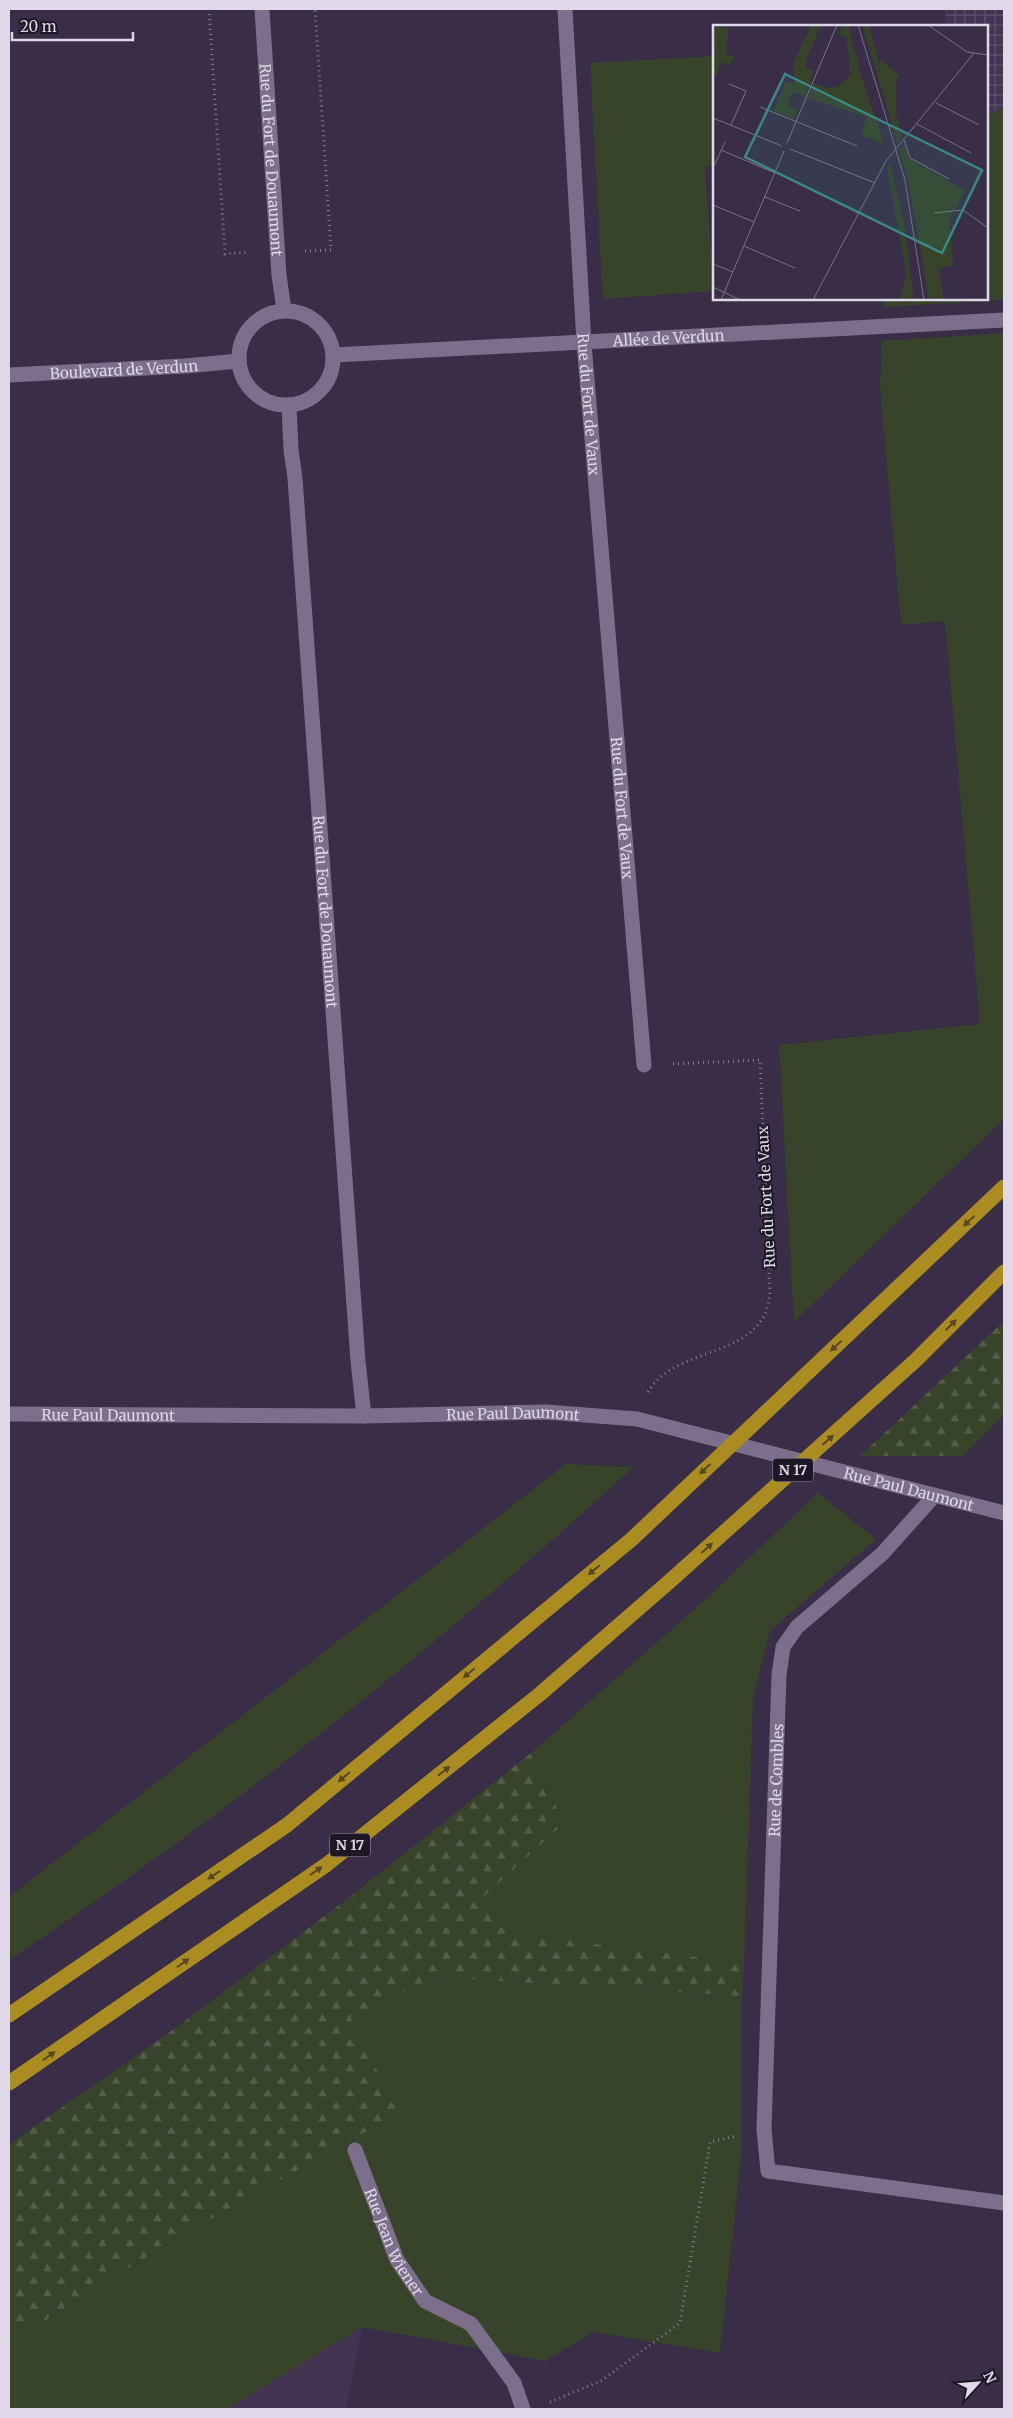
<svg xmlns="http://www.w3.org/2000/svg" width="1013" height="2418" font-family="Merriweather,serif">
	<defs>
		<pattern id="industrial-grid" width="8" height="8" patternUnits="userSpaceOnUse" patternTransform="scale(1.25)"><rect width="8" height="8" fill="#433454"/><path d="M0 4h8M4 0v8" fill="none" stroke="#5e516d"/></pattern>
		<pattern id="forest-firs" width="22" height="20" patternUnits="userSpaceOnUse" patternTransform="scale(1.25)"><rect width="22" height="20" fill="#37442a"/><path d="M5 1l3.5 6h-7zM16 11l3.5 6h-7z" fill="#545e49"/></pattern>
	</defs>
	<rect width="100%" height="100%" fill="#392d47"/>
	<path fill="#433454" d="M 362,2327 L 346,2409 L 227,2409 Z"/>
	<path fill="url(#industrial-grid)" d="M 945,9 L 1004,9 L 1004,107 L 987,116 L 987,26 L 946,26 Z"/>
	<path fill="#37442a" d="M 714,56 L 714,166 L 705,167 L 714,291 L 603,299 L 590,63 Z
		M 1004,107 L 1004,300 L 883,307 L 882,299 L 987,299 L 987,116 Z
		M 1004,333 L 1004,1119 L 794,1322 L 779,1045 L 980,1024 L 945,621 L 901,625 L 880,387 L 882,341 Z
		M 566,1464 L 634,1467 C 437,1646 231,1813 9,1960 L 9,1897 Z
		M 818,1493 L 876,1539 L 770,1631 L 753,1698 L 744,1963 L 508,1934 L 482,1897 L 564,1823 L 531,1753 L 696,1608 Z
		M 435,1977 L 742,1996 L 742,2147 L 720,2353 L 592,2332 L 546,2361 L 362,2327 L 227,2409 L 9,2409 L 9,2343 L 177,2238 L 350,2017 Z"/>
	<path fill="url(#forest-firs)" d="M 1004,1321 L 1004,1415 L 962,1456 L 860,1456 Z
		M 531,1753 L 564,1823 L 483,1897 L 508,1933 L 744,1963 L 742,1996 L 435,1977 L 350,2017 L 399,2113 L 177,2238 L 9,2343 L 9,2144 L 166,2035 L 355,1893 Z"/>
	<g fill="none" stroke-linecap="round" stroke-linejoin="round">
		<path stroke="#867d92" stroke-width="3" stroke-dasharray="1 4" stroke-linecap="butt" d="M 209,9 L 225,254 L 249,252
			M 305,251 L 331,250 L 315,9
			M 648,1392 C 673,1350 738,1358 763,1318 C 767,1312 768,1302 770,1296 L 760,1060 L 672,1064
			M 550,2402 L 601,2381 L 680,2323 L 710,2142 L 736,2136"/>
		<path stroke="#7c6f8c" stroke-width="15" d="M 764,2129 L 768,2171 L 1004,2203"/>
		<g stroke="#7c6f8c" stroke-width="15">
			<path id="s1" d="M 262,9 L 279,275 L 284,310"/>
			<path id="s2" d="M 565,9 L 584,343 L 644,1065"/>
			<circle cx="286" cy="358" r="47"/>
			<path id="s3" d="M 334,355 L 1004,320"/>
			<path id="s4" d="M 9,375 L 185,366 L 239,361"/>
			<path id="s5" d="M 289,405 L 291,450 L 295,478 L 358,1361 L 364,1416"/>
			<path id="s6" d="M 9,1414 L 364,1416 L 546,1412 L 637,1419 L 1004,1513"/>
			<path id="s7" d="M 764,2129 L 779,1675 L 783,1647 L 797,1627 L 882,1554 L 934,1496"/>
			<path id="s8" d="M 355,2150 L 397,2260 L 425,2301 L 471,2324 L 514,2383 L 523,2409"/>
		</g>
		<path stroke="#aa8c21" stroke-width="15" d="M 9,2015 L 287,1825 L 632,1539 L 1004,1187
			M 9,2083 L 326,1865 L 540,1694 L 670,1581 L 916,1360 L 1004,1272"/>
	</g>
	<defs><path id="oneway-solid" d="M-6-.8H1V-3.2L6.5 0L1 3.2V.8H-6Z" transform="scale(1.25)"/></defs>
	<g fill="#564623">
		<use href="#oneway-solid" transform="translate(969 1221) rotate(137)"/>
		<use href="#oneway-solid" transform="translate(951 1325) rotate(-45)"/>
		<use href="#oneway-solid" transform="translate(836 1346) rotate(137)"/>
		<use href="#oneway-solid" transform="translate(828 1440) rotate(-42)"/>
		<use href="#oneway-solid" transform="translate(705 1469) rotate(137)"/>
		<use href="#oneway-solid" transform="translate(707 1548) rotate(-42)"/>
		<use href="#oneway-solid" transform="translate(594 1570) rotate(140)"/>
		<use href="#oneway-solid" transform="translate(469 1673) rotate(140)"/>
		<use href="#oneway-solid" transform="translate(444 1771) rotate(-38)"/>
		<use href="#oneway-solid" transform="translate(344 1777) rotate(140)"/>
		<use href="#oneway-solid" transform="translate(316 1871) rotate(-35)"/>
		<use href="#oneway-solid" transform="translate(214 1875) rotate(146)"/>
		<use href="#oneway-solid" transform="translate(183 1963) rotate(-35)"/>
		<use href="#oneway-solid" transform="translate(49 2056) rotate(-35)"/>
	</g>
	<g text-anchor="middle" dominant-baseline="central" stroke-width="4" stroke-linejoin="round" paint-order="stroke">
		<g fill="#1e1824" stroke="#a59eae" stroke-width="1">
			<rect x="773" y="1458.5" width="40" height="23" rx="4"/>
			<rect x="330" y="1833.5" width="40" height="23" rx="4"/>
		</g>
		<g font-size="14" font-weight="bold" fill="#dfd8e9">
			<text x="793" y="1470">N 17</text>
			<text x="350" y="1845">N 17</text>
		</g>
		<g font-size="15" fill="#dfd8e9" stroke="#1e1824">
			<text stroke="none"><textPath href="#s1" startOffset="151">Rue du Fort de Douaumont</textPath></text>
			<text stroke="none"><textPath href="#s3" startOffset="335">Allée de Verdun</textPath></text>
			<text stroke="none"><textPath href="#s4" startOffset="115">Boulevard de Verdun</textPath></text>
			<text stroke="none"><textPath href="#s2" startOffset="396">Rue du Fort de Vaux</textPath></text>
			<text stroke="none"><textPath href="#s2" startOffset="801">Rue du Fort de Vaux</textPath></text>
			<text stroke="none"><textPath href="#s5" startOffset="508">Rue du Fort de Douaumont</textPath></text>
			<text transform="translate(766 1197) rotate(-93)">Rue du Fort de Vaux</text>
			<text stroke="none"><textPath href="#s6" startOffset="99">Rue Paul Daumont</textPath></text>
			<text stroke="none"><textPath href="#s6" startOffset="504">Rue Paul Daumont</textPath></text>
			<text stroke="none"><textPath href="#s6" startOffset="909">Rue Paul Daumont</textPath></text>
			<text stroke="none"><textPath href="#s7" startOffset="349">Rue de Combles</textPath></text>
			<text stroke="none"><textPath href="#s8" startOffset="100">Rue Jean Wiener</textPath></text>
		</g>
	</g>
	<g transform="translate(713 25)">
		<rect width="275" height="275" fill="#392d47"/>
		<path d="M 98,0 L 108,0 L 93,36 L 93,43 L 101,46 L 92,72 L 80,67 L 74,80 L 84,85 L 80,94 L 61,86 L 73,56 L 81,59 L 80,38 ZM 129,0 L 136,0 L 139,16 L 126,10 ZM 2,2 L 16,3 L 13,30 L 23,31 L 16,40 L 9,37 L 3,51 L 0,49 ZM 146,41 L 147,48 L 171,119 L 148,110 L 154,92 L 95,73 L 101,58 L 113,63 L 125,62 ZM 192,121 L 196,134 L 222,149 L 210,167 L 206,168 L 196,158 L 186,124 ZM 177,138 L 191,198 L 201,275 L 187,275 L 193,248 L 174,144 ZM 224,150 L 252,166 L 236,195 L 240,241 L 225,243 L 220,183 L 210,183 L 210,175 Z" fill="#37442a"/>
		<path d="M 149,0 L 156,0 L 166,39 L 169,36 L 186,50 L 183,54 L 183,88 L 189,111 L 185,119 ZM 134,13 L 139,16 L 146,41 L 137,48 ZM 222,149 L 224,150 L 210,175 L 210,183 L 220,183 L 230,275 L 216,275 L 196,158 L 203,158 L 206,167 L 210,167 Z" fill="#37442a"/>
		<path fill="none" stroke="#7b7188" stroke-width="1" d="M 145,0 L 192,155 L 211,275M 215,0 L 254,27 L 275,30M 16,59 L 33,66 L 18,100M 223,78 L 266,100M 47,82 L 144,121M 0,93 L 69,121M 204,99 L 258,128M 191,115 L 197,133 L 236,154M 74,118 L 124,0M 77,124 L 162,158M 8,125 L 62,148M 0,143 L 12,117M 52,172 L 87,186M 0,180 L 41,197M 221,188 L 250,185 L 275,203M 31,221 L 82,243M 0,239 L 20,247M 0,262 L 27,275M 8,275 L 71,126M 100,275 L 173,136 L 261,28"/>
		<path fill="#398a87" fill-opacity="0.15" stroke="#398a87" stroke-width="2.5" d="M 72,49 L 269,145 L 229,228 L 32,132 Z"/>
		<rect width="275" height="275" fill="none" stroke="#dfd8e9" stroke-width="2.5"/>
	</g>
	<rect width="1013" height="2418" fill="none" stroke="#dfd8e9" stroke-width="20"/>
	<g transform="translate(978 2383) rotate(64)" stroke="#1e1824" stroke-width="4" paint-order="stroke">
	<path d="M0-4L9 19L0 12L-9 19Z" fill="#dfd8e9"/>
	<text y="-8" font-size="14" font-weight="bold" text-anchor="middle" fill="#dfd8e9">N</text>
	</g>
	<path d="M12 32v8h121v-8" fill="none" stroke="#dfd8e9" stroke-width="2.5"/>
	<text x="20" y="32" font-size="15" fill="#dfd8e9" stroke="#1e1824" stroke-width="4" paint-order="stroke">20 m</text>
</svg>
